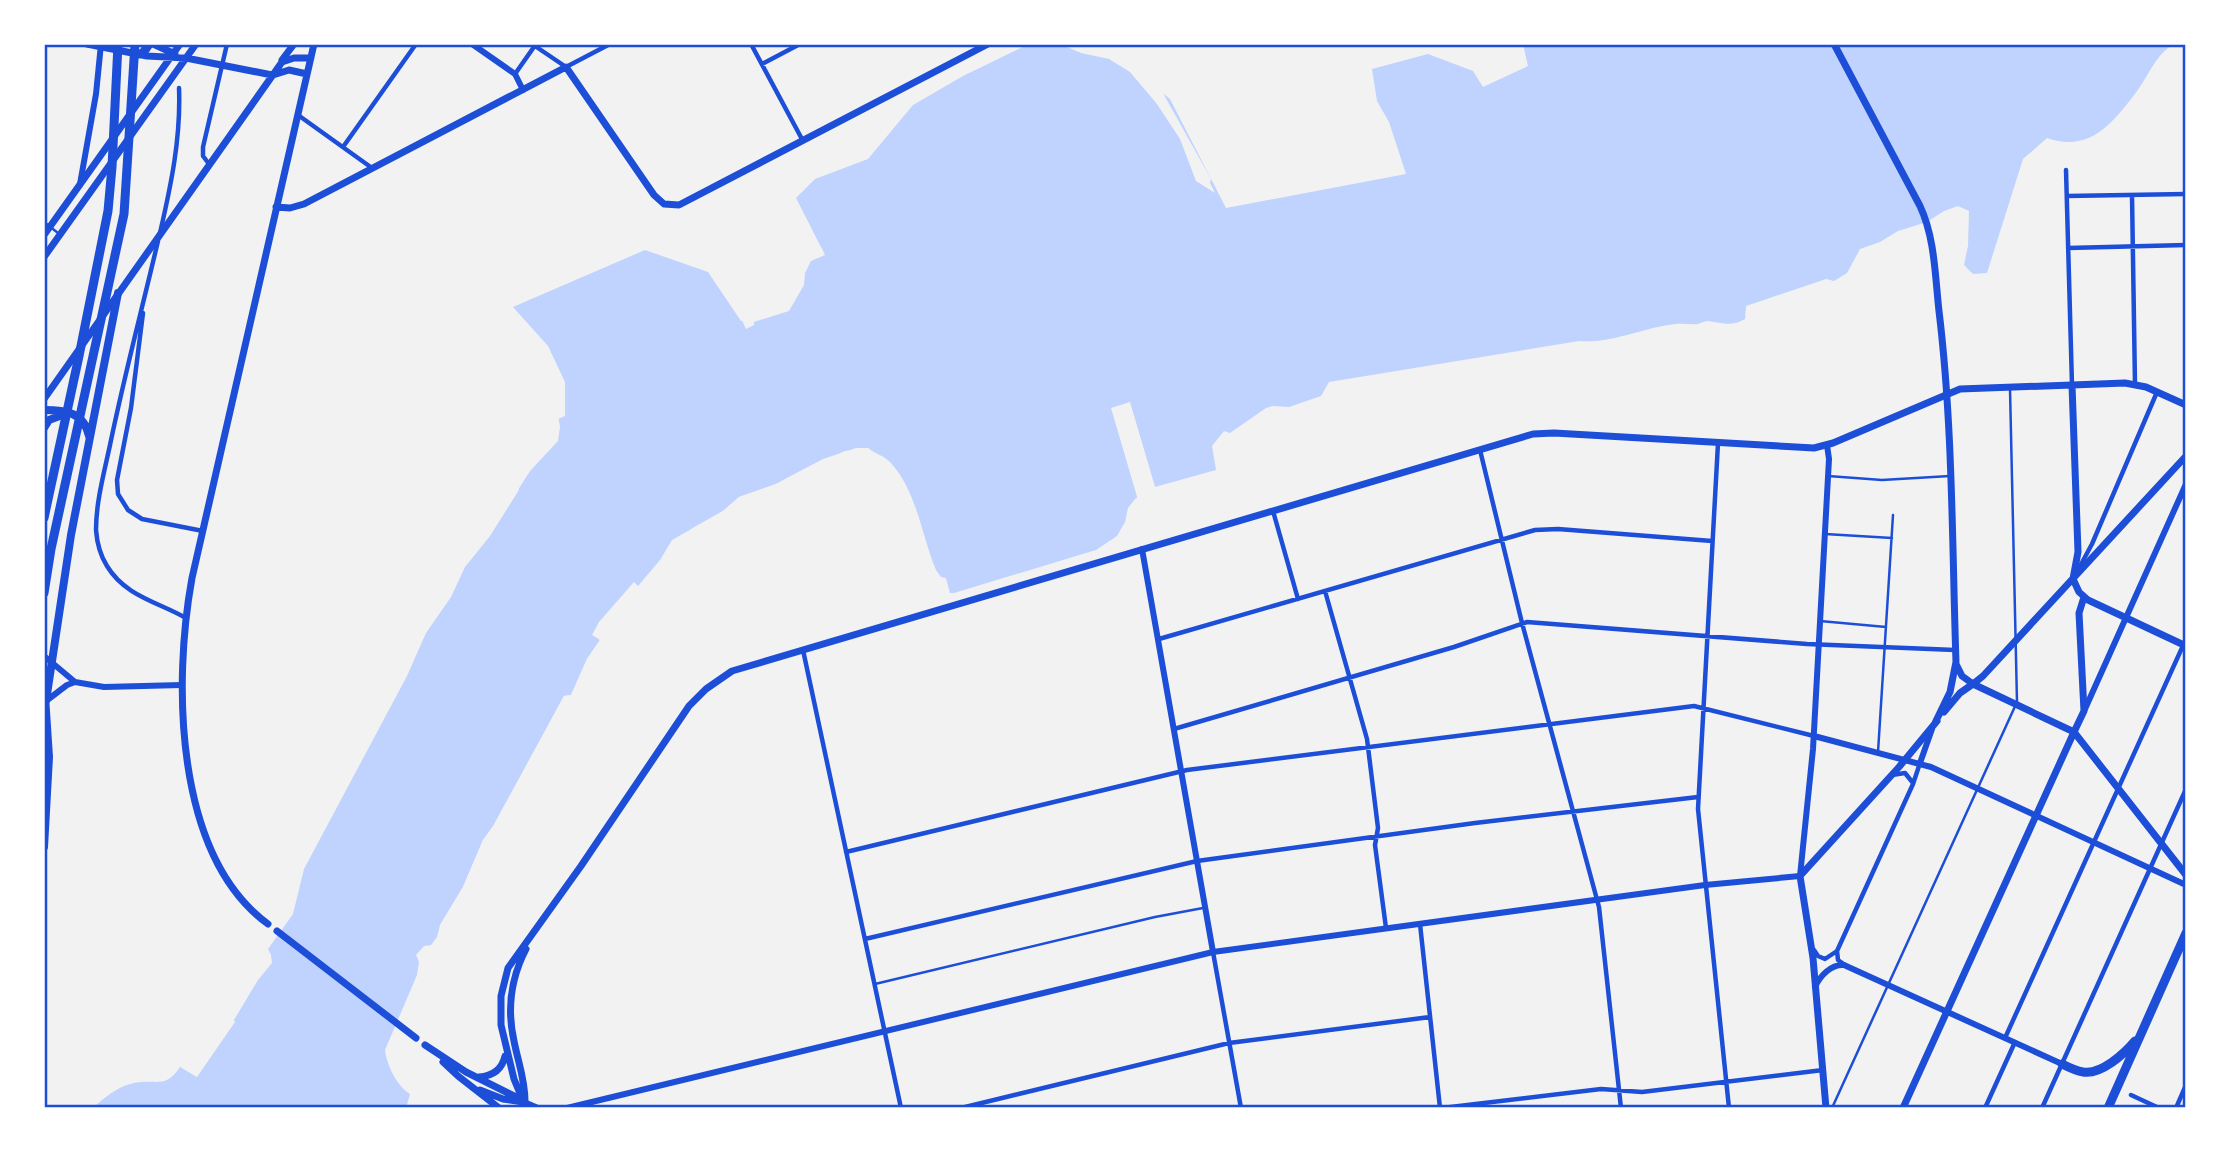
<svg xmlns="http://www.w3.org/2000/svg" width="2230" height="1152" font-family="Literata,serif">
	<rect width="100%" height="100%" fill="#f2f2f2"/>
	<path fill="#bfd3fe" d="M 1029,44 L 1071,44 L 1117,57 L 1170,99 L 1226,208 L 1406,174 L 1389,122 L 1377,101 L 1372,69 L 1428,54 L 1473,71 L 1483,87 L 1528,66 L 1523,44 L 2174,44 C 2156,54 2149,75 2137,91 C 2113,123 2090,153 2047,138 L 2023,159 L 1987,273 L 1973,274 L 1964,265 L 1968,246 L 1969,211 L 1958,206 L 1944,211 L 1927,222 L 1898,231 L 1880,242 L 1860,249 L 1847,273 L 1834,281 L 1826,279 L 1746,306 L 1745,319 C 1732,327 1722,323 1708,321 C 1705,321 1701,323 1698,324 C 1691,325 1683,323 1676,324 C 1644,327 1612,344 1579,341 L 1329,382 L 1321,396 L 1289,407 L 1273,406 L 1266,408 L 1230,433 L 1224,431 L 1212,446 L 1216,470 L 1155,487 L 1135,499 L 1128,508 L 1125,522 L 1117,536 L 1096,550 L 954,593 L 950,593 L 946,578 L 941,577 L 936,570 C 921,534 917,491 890,462 C 883,455 875,454 868,448 L 845,451 L 806,468 L 776,484 L 739,497 L 723,511 L 672,540 L 660,560 L 638,586 L 634,582 L 599,622 L 592,635 L 600,640 L 587,659 L 571,695 L 564,696 L 493,826 L 483,840 L 463,887 L 440,925 L 437,937 L 431,945 L 424,946 L 416,955 L 419,962 L 417,975 L 385,1050 C 387,1066 397,1086 410,1094 L 406,1108 L 93,1108 C 104,1098 116,1088 130,1084 C 155,1077 164,1091 180,1067 L 197,1077 L 235,1022 L 234,1020 L 258,980 L 272,963 L 271,955 L 268,949 L 293,914 L 304,869 L 407,676 L 426,633 L 451,597 L 465,567 L 490,536 L 519,490 L 517,480 L 559,426 L 558,419 L 565,416 L 565,382 L 548,346 L 513,307 L 645,250 L 708,272 L 741,321 L 782,309 L 795,298 L 806,264 L 823,251 L 796,198 L 815,179 L 868,159 L 913,105 L 963,76 Z"/>
	<path fill="#f2f2f2" d="M 1060,44 L 1084,44 L 1117,53 L 1159,86 L 1211,179 L 1210,183 L 1215,193 L 1196,181 L 1180,139 L 1157,104 L 1130,72 L 1109,59 L 1081,53 Z
		M 821,247 L 825,255 L 811,261 L 805,273 L 804,285 L 789,311 L 754,322 L 754,325 L 746,329 L 741,318 L 780,306 L 792,296 L 797,287 L 803,262 Z
		M 1130,402 L 1156,490 L 1138,500 L 1111,408 Z
		M 558,415 L 560,427 L 558,441 L 530,471 L 516,493 L 514,478 L 556,426 L 555,418 Z
		M 856,448 L 868,448 L 876,455 L 871,456 L 866,451 L 857,451 L 824,462 L 777,487 L 741,500 L 725,514 L 687,536 L 691,529 L 723,511 L 739,497 L 776,484 L 823,459 Z
		M 600,640 L 600,647 L 590,661 L 574,697 L 566,699 L 497,828 L 486,841 L 466,889 L 444,925 L 440,925 L 463,887 L 483,840 L 494,826 L 564,696 L 571,695 L 587,659 Z"/>
	<g fill="none" stroke-linecap="round" stroke-linejoin="round">
		<path stroke="#1d4ed8" stroke-width="2.5" d="M 44,222 L 58,233
			M 1828,476 L 1882,480 L 1950,476
			M 1825,534 L 1892,538
			M 1820,621 L 1886,627
			M 1878,752 L 1893,515
			M 875,984 L 1155,917 L 1203,908
			M 1832,1108 L 2017,702 L 2010,389"/>
		<path stroke="#1d4ed8" stroke-width="4.5" d="M 751,44 L 803,141
			M 535,46 L 566,67 L 610,44
			M 762,64 L 800,44
			M 515,74 L 536,44
			M 298,115 L 372,168
			M 343,147 L 416,44
			M 209,164 L 203,156 L 203,147 L 227,44
			M 2066,170 L 2072,385
			M 2132,195 L 2135,385
			M 2067,196 L 2186,194
			M 160,233 C 171,185 181,138 179,88
			M 158,241 C 142,309 124,377 110,445 C 104,473 96,502 96,530 C 97,543 100,555 107,566 C 125,596 158,602 186,618
			M 2068,248 L 2186,245
			M 143,313 L 131,408 L 117,480 L 118,494 L 128,510 L 142,519 L 203,531
			M 1718,443 L 1698,809 L 1729,1108
			M 1480,450 L 1522,623 L 1599,907 L 1621,1108
			M 1273,511 L 1298,599
			M 2078,570 L 2092,544 L 2157,392
			M 1325,591 L 1367,739 L 1378,828 L 1375,845 L 1386,928
			M 1159,639 L 1535,530 L 1558,529 L 1712,541
			M 803,650 L 901,1108
			M 1174,729 L 1454,647 L 1527,622 L 1807,644 L 1955,650
			M 1892,775 L 1905,773 L 1913,783
			M 846,852 L 1187,770 L 1694,706 L 1814,736
			M 1420,924 L 1440,1108
			M 865,939 L 1197,861 L 1475,823 L 1698,797
			M 1814,950 L 1818,956 L 1825,959 L 1837,951
			M 1213,952 L 1241,1108
			M 1845,965 L 1838,960 L 1837,951 L 1913,784 L 1920,763
			M 2005,1038 L 2186,639
			M 2131,1095 L 2159,1108
			M 961,1108 L 1229,1043 L 1430,1017
			M 1442,1108 L 1601,1089 L 1642,1092 L 1823,1070
			M 1985,1108 L 2015,1042
			M 2042,1108 L 2186,789
			M 2176,1108 L 2186,1085"/>
		<path stroke="#1d4ed8" stroke-width="6" d="M 472,44 L 515,74 L 523,90
			M 80,184 L 96,94 L 101,44
			M 1142,549 L 1213,952
			M 44,656 L 75,682 L 104,687 L 182,685
			M 46,701 L 67,685 L 75,682
			M 2085,709 L 2186,484
			M 1814,736 L 1931,767 L 2186,885
			M 1920,763 L 1932,729
			M 1815,987 C 1820,976 1831,964 1844,965 L 2062,1064
			M 524,1102 L 538,1108
			M 567,1108 L 1213,952 L 1705,885 L 1800,876 L 1813,749 L 1829,459 L 1827,445"/>
		<path stroke="#1d4ed8" stroke-width="7" d="M 87,44 L 147,56 L 186,58 L 272,75
			M 153,44 L 175,54
			M 282,60 L 294,44
			M 273,75 L 289,70 L 307,74
			M 276,207 L 290,208 L 304,204 L 566,67 L 654,195 L 664,204 L 679,205 L 988,44
			M 44,235 L 180,44
			M 44,257 L 196,44
			M 2072,385 L 2078,552 L 2073,579 L 2079,592 L 2088,600 L 2186,646
			M 44,399 L 282,62 L 294,58 L 310,58
			M 1973,684 L 1983,676 L 2186,456
			M 2074,732 L 2084,711 L 2079,613 L 2084,597
			M 268,924 C 174,855 173,682 192,578 L 314,44
			M 277,931 L 416,1038
			M 425,1045 L 466,1072 L 524,1101
			M 443,1062 L 458,1076 L 499,1108
			M 479,1077 C 492,1076 502,1070 505,1056
			M 480,1090 L 503,1099 L 523,1102
			M 525,1101 C 525,1079 518,1062 514,1041 C 507,1010 511,978 526,949
			M 526,1108 L 514,1079 L 501,1025 L 501,996 L 508,968 L 581,866 L 689,706 L 706,689 L 732,671 L 1533,434 L 1554,433 L 1814,448 L 1833,443 L 1960,389 L 2125,383 L 2146,387 L 2186,405"/>
		<path stroke="#1d4ed8" stroke-width="7" d="M 1834,44 L 1920,206 C 1935,238 1935,276 1939,311 C 1953,427 1952,545 1956,662 L 1950,692 L 1935,723
			M 1956,664 L 1962,676 L 1973,684 L 2074,732 L 2186,875
			M 1944,712 L 1960,693 L 1973,684
			M 1826,1108 L 1813,958 L 1800,876 L 1899,767 L 1937,721
			M 1903,1108 L 2074,732"/>
		<path stroke="#1d4ed8" stroke-width="8" d="M 44,410 C 65,410 84,412 89,436
			M 44,428 L 49,420 L 65,414
			M 46,701 L 71,535 L 118,293
			M 44,847 L 49,757 L 45,696"/>
		<path stroke="#1d4ed8" stroke-width="9" d="M 139,54 L 143,53 L 149,44
			M 44,518 L 79,356 L 108,211 L 112,167 L 118,44
			M 44,593 L 51,549 L 124,214 L 135,44
			M 2062,1064 C 2068,1067 2076,1071 2083,1072 C 2101,1075 2124,1054 2135,1041
			M 2108,1108 L 2186,933"/>
	</g>
	<rect width="2230" height="1152" fill="none" stroke="#ffffff" stroke-width="91"/>
	<rect x="46" y="46" width="2138" height="1060" fill="none" stroke="#1d4ed8" stroke-width="2.5"/>
</svg>
